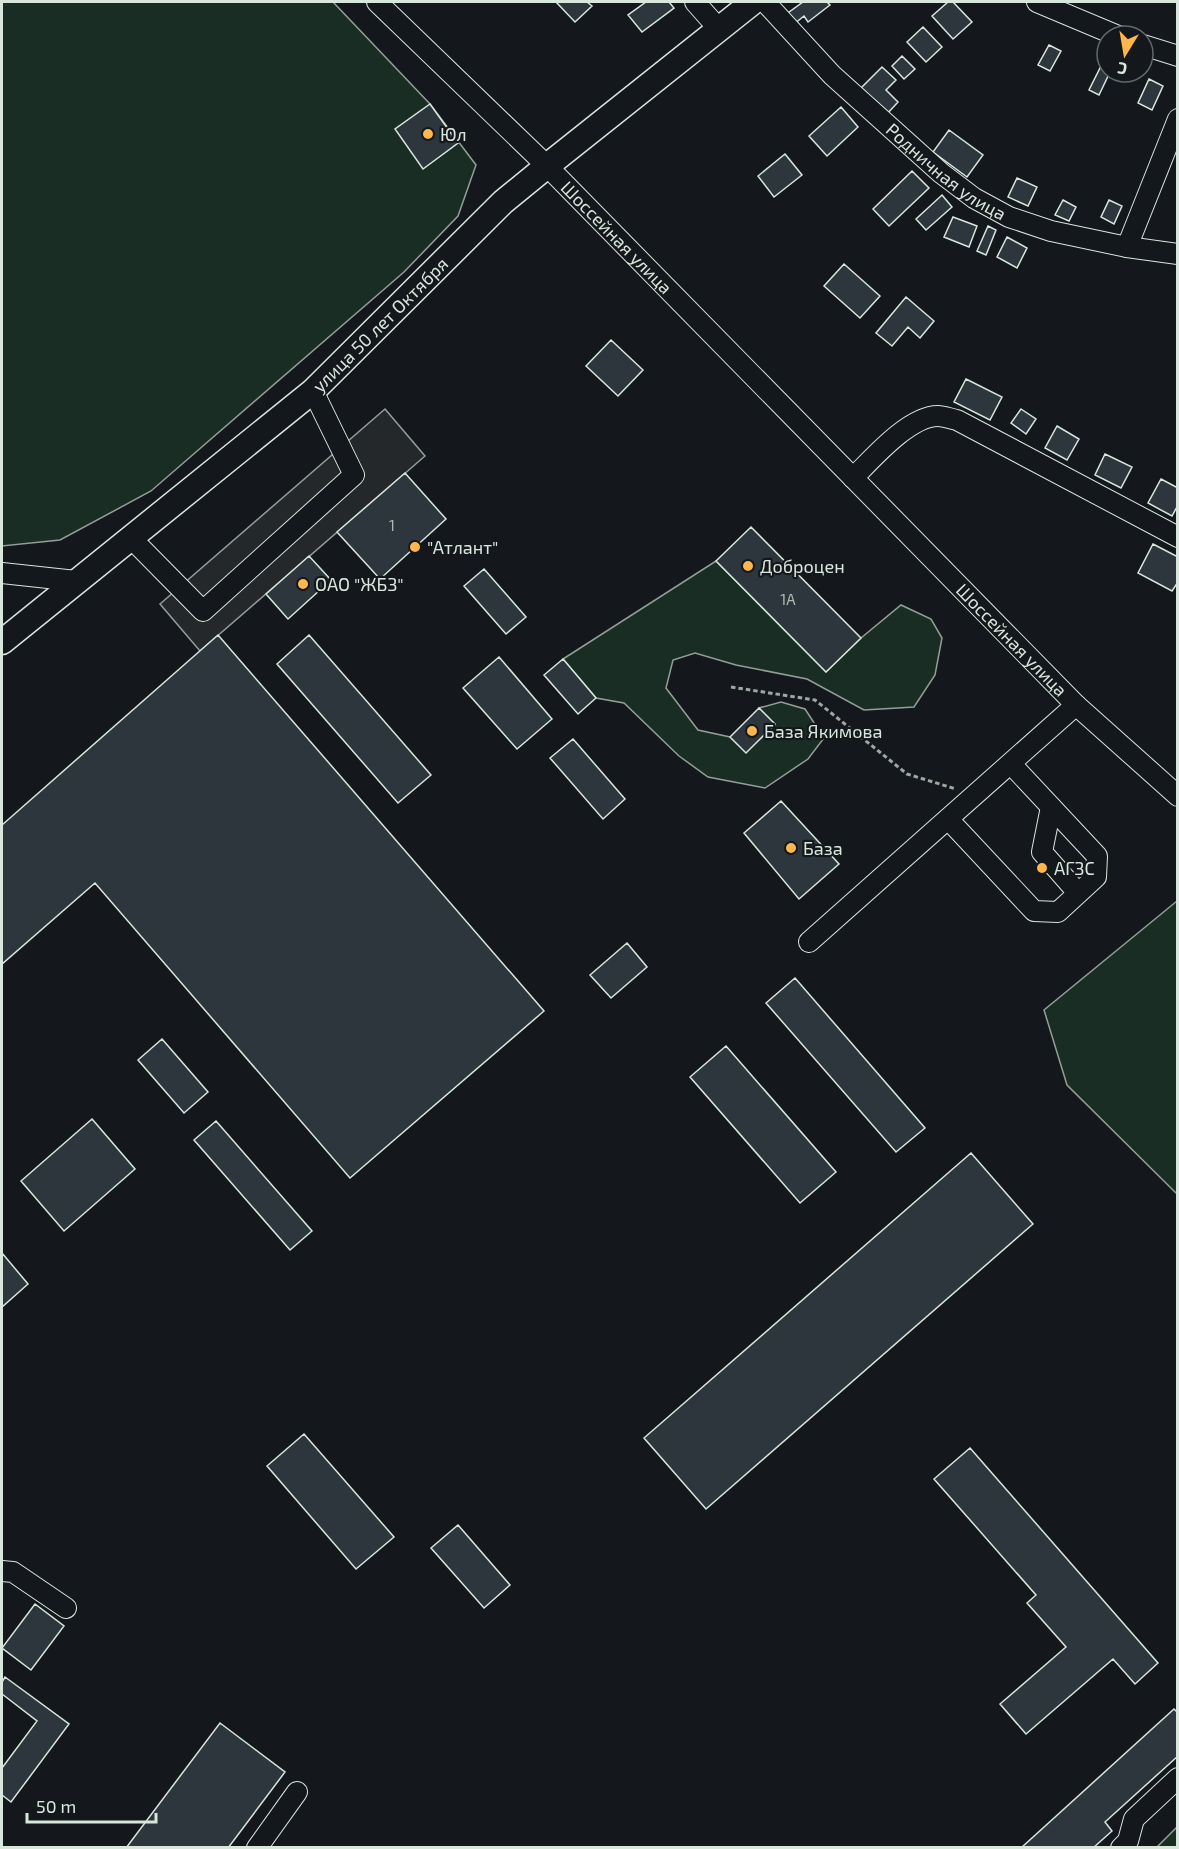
<svg xmlns="http://www.w3.org/2000/svg" width="1179" height="1849" font-family="'Exo 2',sans-serif">
	<rect width="100%" height="100%" fill="#14181c"/>
	<path fill="#1a2d24" stroke="#939e99" stroke-width="1.5" d="M 2,2 L 333,2 L 430,104 L 476,165 L 458,216 L 404,272 L 151,491 L 60,540 L 2,546 Z
		M 716,561 L 826,672 L 861,638 L 901,605 L 931,619 L 942,638 L 935,675 L 914,707 L 864,710 L 807,679 L 736,665 L 695,653 L 673,660 L 666,688 L 698,730 L 730,737 L 746,752 L 775,725 L 759,708 L 781,702 L 805,709 L 824,738 L 808,759 L 765,788 L 708,777 L 679,756 L 624,703 L 596,698 L 563,659 Z
		M 1177,901 L 1177,1194 L 1067,1085 L 1044,1010 Z
		M 1177,1827 L 1177,1847 L 1157,1847 Z"/>
	<path fill="#24282b" stroke="#939e99" stroke-width="1.5" d="M 385,409 L 425,456 L 200,651 L 160,604 Z"/>
	<path fill="#2c363c" stroke="#d8e6dc" stroke-width="1.5" d="M 556,2 L 587,2 L 592,6 L 575,22 Z
		M 646,2 L 669,2 L 674,8 L 642,32 L 628,15 Z
		M 803,2 L 827,2 L 830,5 L 808,22 L 804,16 L 794,24 L 785,15 Z
		M 948,2 L 953,2 L 972,22 L 953,39 L 932,16 Z
		M 923,27 L 942,47 L 926,62 L 907,42 Z
		M 1049,45 L 1061,51 L 1050,71 L 1038,65 Z
		M 902,56 L 915,69 L 904,79 L 892,66 Z
		M 1101,66 L 1107,69 L 1107,72 L 1110,72 L 1099,95 L 1089,90 Z
		M 882,67 L 896,80 L 886,90 L 898,102 L 887,114 L 861,88 Z
		M 1149,79 L 1163,86 L 1152,110 L 1138,103 Z
		M 430,104 L 458,143 L 423,169 L 395,129 Z
		M 841,107 L 858,127 L 827,156 L 809,136 Z
		M 949,130 L 983,155 L 967,177 L 933,152 Z
		M 785,154 L 802,175 L 774,197 L 758,176 Z
		M 912,171 L 929,188 L 889,226 L 873,209 Z
		M 1017,178 L 1037,187 L 1028,206 L 1008,197 Z
		M 942,195 L 952,207 L 926,230 L 916,219 Z
		M 1063,200 L 1076,207 L 1069,221 L 1055,215 Z
		M 1109,200 L 1122,206 L 1114,224 L 1101,217 Z
		M 953,217 L 977,226 L 969,247 L 944,237 Z
		M 988,226 L 996,230 L 986,255 L 977,251 Z
		M 1007,237 L 1027,248 L 1017,268 L 997,257 Z
		M 844,264 L 880,296 L 860,318 L 824,286 Z
		M 906,297 L 934,321 L 920,338 L 908,327 L 892,346 L 876,333 Z
		M 611,340 L 643,370 L 618,396 L 586,366 Z
		M 966,379 L 1002,397 L 990,420 L 954,402 Z
		M 1021,409 L 1036,419 L 1026,434 L 1011,423 Z
		M 1057,426 L 1079,439 L 1067,460 L 1045,448 Z
		M 1105,454 L 1132,467 L 1121,488 L 1095,475 Z
		M 405,473 L 446,519 L 380,579 L 337,532 Z
		M 1161,479 L 1178,488 L 1178,505 L 1172,516 L 1148,503 Z
		M 751,527 L 861,638 L 826,672 L 716,561 Z
		M 1153,544 L 1178,557 L 1178,582 L 1172,591 L 1138,573 Z
		M 309,556 L 331,580 L 288,619 L 266,594 Z
		M 484,569 L 526,617 L 506,634 L 464,586 Z
		M 218,635 L 544,1011 L 350,1178 L 95,883 L 2,964 L 2,825 Z
		M 309,635 L 431,775 L 398,803 L 277,664 Z
		M 499,657 L 552,719 L 517,749 L 463,688 Z
		M 563,659 L 596,698 L 578,714 L 544,675 Z
		M 759,708 L 775,724 L 746,753 L 730,737 Z
		M 573,739 L 625,799 L 603,819 L 550,758 Z
		M 781,801 L 839,864 L 799,899 L 744,833 Z
		M 627,943 L 647,967 L 611,998 L 590,975 Z
		M 795,978 L 925,1128 L 896,1152 L 766,1003 Z
		M 162,1039 L 208,1092 L 184,1113 L 138,1060 Z
		M 726,1046 L 836,1172 L 800,1203 L 690,1077 Z
		M 92,1119 L 135,1169 L 64,1231 L 21,1181 Z
		M 216,1121 L 312,1231 L 290,1250 L 194,1140 Z
		M 971,1153 L 1033,1224 L 706,1509 L 644,1438 Z
		M 2,1253 L 28,1284 L 2,1307 Z
		M 304,1434 L 394,1537 L 356,1569 L 267,1466 Z
		M 970,1448 L 1158,1663 L 1135,1684 L 1113,1659 L 1026,1734 L 1000,1704 L 1066,1647 L 1027,1603 L 1036,1595 L 934,1479 Z
		M 458,1525 L 510,1585 L 484,1608 L 431,1548 Z
		M 35,1604 L 64,1626 L 31,1670 L 2,1648 Z
		M 5,1677 L 69,1724 L 11,1802 L 2,1795 L 2,1768 L 37,1721 L 2,1694 L 2,1682 Z
		M 1174,1709 L 1178,1713 L 1178,1756 L 1105,1822 L 1112,1831 L 1093,1848 L 1021,1848 Z
		M 220,1723 L 285,1772 L 228,1848 L 126,1848 Z"/>
	<g fill="none" stroke-linecap="round" stroke-linejoin="round">
		<g stroke="#d8e6dc" stroke-width="22">
			<g id="minor">
				<path id="s1" d="M 377,2 L 547,166 L 1076,705 L 1178,796"/>
				<path d="M 695,2 L 718,28"/>
				<path id="s2" d="M 765,2 L 832,75 L 941,173 L 974,198 L 1009,217 L 1051,231 L 1127,247 L 1178,254"/>
				<path d="M 1037,2 L 1118,36"/>
				<path d="M 1143,45 L 1178,56"/>
				<path d="M 1127,247 L 1178,119"/>
				<path d="M 853,478 C 872,459 909,416 938,416 C 944,416 951,419 957,420 L 1178,537"/>
				<path d="M 130,537 L 203,611 L 354,475 L 313,391"/>
				<path d="M 2,573 L 76,581"/>
				<path d="M 1051,807 L 1042,852 L 1078,893"/>
				<path d="M 948,819 L 1034,911 L 1058,912 L 1096,877 L 1097,856 L 1011,764"/>
				<path d="M 809,942 L 1076,705"/>
				<path d="M 2,1571 L 13,1572 L 66,1608"/>
				<path d="M 257,1848 L 297,1792"/>
				<path d="M 1121,1848 L 1128,1841 L 1134,1819 L 1178,1778"/>
			</g>
		</g>
		<g stroke="#d8e6dc" stroke-width="27">
			<g id="major">
				<path id="s3" d="M 2,642 L 313,391 L 503,202 L 547,166 L 753,2"/>
			</g>
		</g>
		<path stroke="#9da8a2" stroke-width="3" stroke-dasharray="4.5 3" stroke-linecap="butt" d="M 731,687 L 815,700 L 907,774 L 956,789"/>
		<use href="#minor" stroke="#14181c" stroke-width="20"/>
		<use href="#major" stroke="#14181c" stroke-width="24"/>
	</g>
	<g fill="#ffb74d" stroke="#14181c" stroke-width="2">
		<circle cx="428" cy="134" r="6"/>
		<circle cx="415" cy="547" r="6"/>
		<circle cx="748" cy="566" r="6"/>
		<circle cx="303" cy="584" r="6"/>
		<circle cx="752" cy="731" r="6"/>
		<circle cx="791" cy="848" r="6"/>
		<circle cx="1042" cy="868" r="6"/>
	</g>
	<g text-anchor="middle" dominant-baseline="central" stroke-width="4.5" stroke-linejoin="round" paint-order="stroke">
		<g font-size="15" fill="#adbab4">
			<text x="392" y="525">1</text>
			<text x="788" y="599">1А</text>
		</g>
		<g font-size="18" fill="#d8e6dc" stroke="#14181c" text-anchor="start">
			<text x="440" y="134">Юл</text>
			<text x="427" y="547">"Атлант"</text>
			<text x="760" y="566">Доброцен</text>
			<text x="315" y="584">ОАО "ЖБЗ"</text>
			<text x="764" y="731">База Якимова</text>
			<text x="803" y="848">База</text>
			<text x="1054" y="868">АГЗС</text>
		</g>
		<g font-size="18" fill="#d8e6dc" stroke="#14181c">
			<text stroke="none"><textPath href="#s2" startOffset="249">Родничная улица</textPath></text>
			<text stroke="none"><textPath href="#s1" startOffset="336">Шоссейная улица</textPath></text>
			<text stroke="none"><textPath href="#s3" startOffset="494">улица 50 лет Октября</textPath></text>
			<text stroke="none"><textPath href="#s1" startOffset="900">Шоссейная улица</textPath></text>
		</g>
	</g>
	<rect width="1179" height="1849" fill="none" stroke="#d8e6dc" stroke-width="6"/>
	<g transform="translate(1125 54) rotate(191)"><circle r="28" fill="#14181c" stroke="#626a69" stroke-width="1.5"/>
	<path d="M0-4.5L10 22L0 15L-10 22Z" fill="#ffb74d"/>
	<text y="-9" font-size="16" font-weight="bold" text-anchor="middle" fill="#d8e6dc">С</text>
	</g>
	<path d="M27 1813v9h129v-9" fill="none" stroke="#d8e6dc" stroke-width="3"/>
	<text x="36" y="1813" font-size="18" fill="#d8e6dc" stroke="#14181c" stroke-width="4.5" paint-order="stroke">50 m</text>
</svg>
